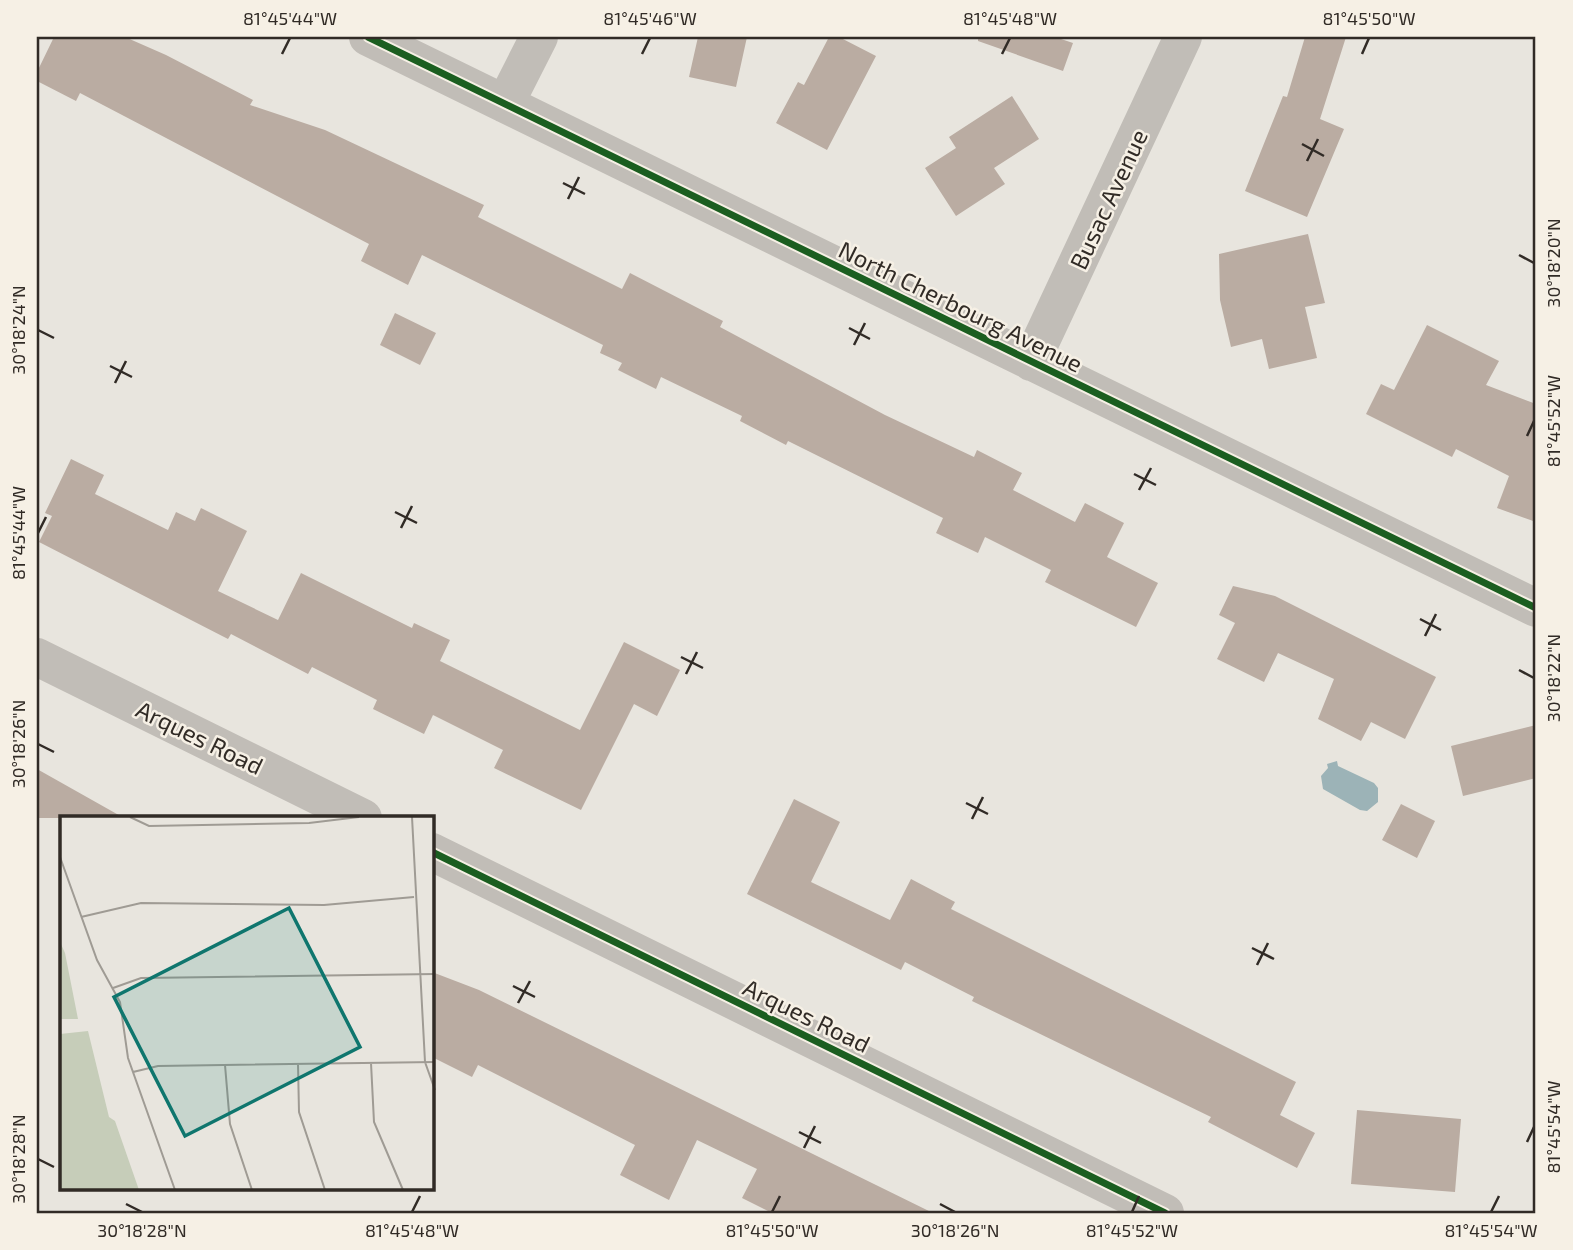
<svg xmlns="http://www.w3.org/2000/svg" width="1573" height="1250" font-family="'Exo 2',sans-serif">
	<rect width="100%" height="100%" fill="#e8e5de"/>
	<path fill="#9cb3b7" d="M 1337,761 L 1338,766 L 1374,783 L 1378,788 L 1378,802 L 1367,811 L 1360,810 L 1323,789 L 1321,776 L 1328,768 L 1327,764 Z"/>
	<path fill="#baaca2" d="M 54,37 L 125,37 L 166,55 L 253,100 L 250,105 L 325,130 L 484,205 L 478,217 L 622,289 L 630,273 L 723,321 L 720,327 L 885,415 L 974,457 L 977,450 L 1022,473 L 1013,490 L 1075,522 L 1085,503 L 1124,523 L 1107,557 L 1158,583 L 1136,627 L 1045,582 L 1051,570 L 985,537 L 978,553 L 936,533 L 943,518 L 788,441 L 786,445 L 740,421 L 742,416 L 661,377 L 656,389 L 618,370 L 622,363 L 600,353 L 603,345 L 422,255 L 408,285 L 361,261 L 369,244 L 80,93 L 76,101 L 37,81 L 37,72 Z
		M 698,37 L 747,37 L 736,87 L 689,77 Z
		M 829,37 L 839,37 L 876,56 L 827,150 L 776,123 L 798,82 L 804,85 Z
		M 978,37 L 1055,37 L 1073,43 L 1063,71 L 978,41 Z
		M 1305,37 L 1346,37 L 1320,119 L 1344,129 L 1307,217 L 1245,191 L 1283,96 L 1287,97 Z
		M 1012,96 L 1039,139 L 994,168 L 1005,184 L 956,216 L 925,168 L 956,148 L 949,137 Z
		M 1308,234 L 1325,303 L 1305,307 L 1317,358 L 1269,369 L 1262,339 L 1231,347 L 1220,300 L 1219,254 Z
		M 395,313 L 436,333 L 420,365 L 380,345 Z
		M 1427,325 L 1499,361 L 1486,385 L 1536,404 L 1536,522 L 1497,508 L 1509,476 L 1456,449 L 1452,457 L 1366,414 L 1381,384 L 1394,390 Z
		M 71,459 L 104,475 L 95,494 L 168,530 L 176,512 L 195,521 L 201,508 L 247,531 L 218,591 L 278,620 L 301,573 L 412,628 L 414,623 L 450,640 L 440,661 L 580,730 L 624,642 L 680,670 L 657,716 L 634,704 L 581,810 L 494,768 L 503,750 L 433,715 L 424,734 L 373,709 L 377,700 L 312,667 L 308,674 L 231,634 L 228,639 L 39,542 L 52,516 L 45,513 Z
		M 1233,586 L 1275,596 L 1436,677 L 1405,739 L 1371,722 L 1361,741 L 1318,719 L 1334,679 L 1278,653 L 1264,682 L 1217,659 L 1235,623 L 1219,615 Z
		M 1536,725 L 1536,778 L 1463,796 L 1451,746 Z
		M 37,769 L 124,818 L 37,818 Z
		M 794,799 L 840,822 L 811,882 L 890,920 L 911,879 L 955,902 L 951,909 L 1296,1082 L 1280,1115 L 1315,1133 L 1297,1168 L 1208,1122 L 1211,1117 L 972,1001 L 974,997 L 905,962 L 901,970 L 747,894 Z
		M 1401,804 L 1435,821 L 1417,858 L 1382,840 Z
		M 432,972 L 479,990 L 933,1213 L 772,1213 L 742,1198 L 757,1169 L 697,1140 L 669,1200 L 620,1175 L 635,1145 L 478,1065 L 472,1077 L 432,1057 Z
		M 1357,1110 L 1461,1119 L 1455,1192 L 1351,1184 Z"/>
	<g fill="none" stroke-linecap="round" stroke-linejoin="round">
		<path stroke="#c1bdb7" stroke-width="38" d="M 368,37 L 1536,608
			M 505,104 L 539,37
			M 1031,362 L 1183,37
			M 37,657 L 363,818
			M 432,852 L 1165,1213"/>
		<g stroke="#f6f0e5" stroke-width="11">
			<path id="cycleway" d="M 368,37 L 1536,608
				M 432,852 L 1165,1213"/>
		</g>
		<use href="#cycleway" stroke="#1b5e20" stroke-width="7"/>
	</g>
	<path fill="none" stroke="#312b26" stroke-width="2.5" d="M 282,54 L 290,38M 642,54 L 650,38M 1002,54 L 1010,38M 1362,54 L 1369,38M 1302,144 L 1324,156M 1307,161 L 1318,139M 563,183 L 585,194M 568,199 L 579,177M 1519,255 L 1534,263M 849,328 L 870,339M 38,330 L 54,338M 854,345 L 865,323M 110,366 L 132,377M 115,383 L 126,361M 1527,436 L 1534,421M 1134,474 L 1156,485M 1139,490 L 1151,468M 395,512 L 417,523M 401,528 L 412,506M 38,533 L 46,517M 1420,619 L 1441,630M 1425,636 L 1436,614M 681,657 L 703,668M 1519,670 L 1534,678M 686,674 L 697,652M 38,744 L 54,752M 966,803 L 988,814M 972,819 L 983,797M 1252,948 L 1274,959M 1257,965 L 1268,943M 513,986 L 535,997M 518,1003 L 530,981M 799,1132 L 821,1143M 1527,1142 L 1534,1127M 804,1148 L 815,1126M 38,1159 L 54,1167M 126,1204 L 142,1212M 940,1204 L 955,1212M 412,1212 L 420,1196M 772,1212 L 780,1196M 1132,1212 L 1139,1196M 1491,1212 L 1499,1196"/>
	<g text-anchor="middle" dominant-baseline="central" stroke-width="5" stroke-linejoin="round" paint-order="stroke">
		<g font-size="24" fill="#312b26" stroke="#f6f0e5">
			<text transform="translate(1108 199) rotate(-65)">Busac Avenue</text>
			<text transform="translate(961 306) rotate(26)">North Cherbourg Avenue</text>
			<text transform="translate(200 737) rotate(26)">Arques Road</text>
			<text transform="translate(807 1015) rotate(26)">Arques Road</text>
		</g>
	</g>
	<g transform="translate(60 816)">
		<rect width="374" height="374" fill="#e8e5de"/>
		<path d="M 0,126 L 5,137 L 18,203 L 0,203 ZM 28,215 L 49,301 L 55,305 L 79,374 L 0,374 L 0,218 Z" fill="#c6cdb9"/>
		<path fill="none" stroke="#9f9b94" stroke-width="2" d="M 70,1 L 89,10 L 249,7 L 299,1M 352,1 L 365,246 L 375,274M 0,41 L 37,144 L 60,186 L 68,242 L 115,374M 21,101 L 81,87 L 264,89 L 354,81M 53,172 L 81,162 L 375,158M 311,247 L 314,306 L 343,374M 238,248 L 239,296 L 265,374M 165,249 L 170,308 L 192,374M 73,256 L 98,250 L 375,246"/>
		<path fill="#0f766e" fill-opacity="0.15" stroke="#0f766e" stroke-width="3.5" d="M 229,92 L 300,231 L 125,320 L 54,181 Z"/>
		<rect width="374" height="374" fill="none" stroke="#312b26" stroke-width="3.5"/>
	</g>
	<rect width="1573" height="1250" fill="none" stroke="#f6f0e5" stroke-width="77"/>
	<rect x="38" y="38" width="1496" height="1174" fill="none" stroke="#312b26" stroke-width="2.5"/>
	<g font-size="18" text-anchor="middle" fill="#312b26">
		<text x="290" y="25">81°45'44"W</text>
		<text x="650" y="25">81°45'46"W</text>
		<text x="1010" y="25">81°45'48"W</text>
		<text x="1369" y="25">81°45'50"W</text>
		<text transform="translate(1554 263) rotate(-90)" y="6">30°18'20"N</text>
		<text transform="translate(19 330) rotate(-90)" y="6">30°18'24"N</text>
		<text transform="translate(1554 421) rotate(-90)" y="6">81°45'52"W</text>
		<text transform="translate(19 533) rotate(-90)" y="6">81°45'44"W</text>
		<text transform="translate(1554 678) rotate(-90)" y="6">30°18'22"N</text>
		<text transform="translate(19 744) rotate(-90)" y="6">30°18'26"N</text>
		<text transform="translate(1554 1127) rotate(-90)" y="6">81°45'54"W</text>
		<text transform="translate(19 1159) rotate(-90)" y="6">30°18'28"N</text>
		<text x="142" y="1237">30°18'28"N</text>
		<text x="412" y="1237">81°45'48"W</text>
		<text x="772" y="1237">81°45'50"W</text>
		<text x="955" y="1237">30°18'26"N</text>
		<text x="1132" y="1237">81°45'52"W</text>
		<text x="1491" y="1237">81°45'54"W</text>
	</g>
</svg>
